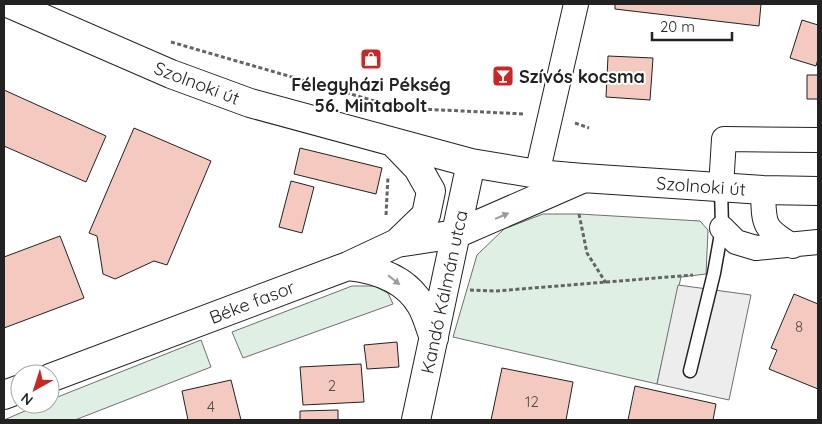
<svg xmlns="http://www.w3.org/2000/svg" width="822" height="424" font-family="Quicksand,sans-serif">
	<rect width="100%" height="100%" fill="#fff"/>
	<path fill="#e0efe3" stroke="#6f6f6f" d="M 543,214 L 579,214 L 700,221 L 708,230 L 706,274 L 681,277 L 657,384 L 453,337 L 477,255 L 504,229 Z
		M 352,286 L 374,286 L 388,293 L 393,304 L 243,358 L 232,332 Z
		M 201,340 L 211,367 L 75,420 L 4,420 L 41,404 L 50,404 L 50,400 Z"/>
	<path fill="#ededed" stroke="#6f6f6f" d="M 678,285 L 751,295 L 729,400 L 657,384 Z"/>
	<path fill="#f3c9c0" stroke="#222" d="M 615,4 L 761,4 L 759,26 L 615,9 Z
		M 802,20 L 818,25 L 818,59 L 816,66 L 790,58 Z
		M 608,56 L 653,58 L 650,100 L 606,97 Z
		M 807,75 L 818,75 L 818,99 L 807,99 Z
		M 4,90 L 106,136 L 86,182 L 4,146 Z
		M 134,128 L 211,161 L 167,265 L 154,261 L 115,279 L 103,274 L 97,236 L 89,233 Z
		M 300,148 L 382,168 L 376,194 L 294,174 Z
		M 291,181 L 314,187 L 302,233 L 279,227 Z
		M 60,236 L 84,298 L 4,328 L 4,257 Z
		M 794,294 L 818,304 L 818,389 L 769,369 L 777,350 L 771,348 Z
		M 397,342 L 399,367 L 367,369 L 364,345 Z
		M 361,364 L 364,402 L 303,405 L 300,367 Z
		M 502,368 L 573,382 L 566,420 L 491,420 Z
		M 231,380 L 241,420 L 188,420 L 182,391 Z
		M 635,386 L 716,404 L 713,420 L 628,420 Z
		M 338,410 L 338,420 L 300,420 L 300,411 Z"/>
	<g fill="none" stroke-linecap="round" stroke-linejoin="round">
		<g stroke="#222" stroke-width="15">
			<path id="lane" d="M 690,371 L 714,273 L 722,228 L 721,187"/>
		</g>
		<g stroke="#222" stroke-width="26">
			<path id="street" d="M 537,174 L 576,4
				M 721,187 L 724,139 L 818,140
				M 763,190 C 764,224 762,228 793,246
				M 722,228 L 736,242 L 756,248 L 818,242"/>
		</g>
		<g stroke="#222" stroke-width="30">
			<path id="secondary" d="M 10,4 L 171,74 L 250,103 L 471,163 L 537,174 L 583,178 L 763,190 L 818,191
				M 393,142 L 418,168 L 431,191 L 426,215 L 397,243
				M 348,266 C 376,269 406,279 421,305 C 427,315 430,328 434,338
				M 50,378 L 348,266 L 397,243 L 456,234 L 582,179
				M 4,395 L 20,389
				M 416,420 L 471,163"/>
		</g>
		<path stroke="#646464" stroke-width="3" stroke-dasharray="4 2.5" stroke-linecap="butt" d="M 171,42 L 399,108 L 525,114
			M 575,123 L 589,128
			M 579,214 L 587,253 L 606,283
			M 386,215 L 388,176
			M 470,290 L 496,291 L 693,275"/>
		<use href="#lane" stroke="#fff" stroke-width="12"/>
		<use href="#street" stroke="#fff" stroke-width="24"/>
		<use href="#secondary" stroke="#fff" stroke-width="28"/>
	</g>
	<defs><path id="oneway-solid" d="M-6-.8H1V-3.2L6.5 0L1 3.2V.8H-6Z" transform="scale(1.25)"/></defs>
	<g fill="#9c9c9c">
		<use href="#oneway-solid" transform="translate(502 216) rotate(-23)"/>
		<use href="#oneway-solid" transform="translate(394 280) rotate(38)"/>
	</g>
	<defs>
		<g id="shop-square" transform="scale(1.125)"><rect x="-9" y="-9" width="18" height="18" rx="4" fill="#c62828" stroke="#fff"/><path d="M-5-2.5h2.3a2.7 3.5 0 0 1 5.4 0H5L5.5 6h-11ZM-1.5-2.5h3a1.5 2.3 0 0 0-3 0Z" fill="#fff"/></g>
		<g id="bar-square" transform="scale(1.125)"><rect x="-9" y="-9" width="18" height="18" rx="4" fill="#c62828" stroke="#fff"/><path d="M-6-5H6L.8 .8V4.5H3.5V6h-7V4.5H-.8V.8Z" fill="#fff"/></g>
	</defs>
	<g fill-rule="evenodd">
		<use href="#shop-square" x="371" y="59"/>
		<use href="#bar-square" x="503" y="76"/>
	</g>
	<g text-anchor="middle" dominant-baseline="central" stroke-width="4" stroke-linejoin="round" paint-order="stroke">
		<g font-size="15" fill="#564c4a">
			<text x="799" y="326">8</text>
			<text x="332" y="385">2</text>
			<text x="532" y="401">12</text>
			<text x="211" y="406">4</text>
		</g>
		<g font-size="18" font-weight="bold" fill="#222" stroke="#fff" text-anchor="start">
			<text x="519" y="76">Szívós kocsma</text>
			<text x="371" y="84" text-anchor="middle">Félegyházi Pékség<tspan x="371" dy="21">56. Mintabolt</tspan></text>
		</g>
		<g font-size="18" fill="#222" stroke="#fff">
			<text transform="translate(197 83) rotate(21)">Szolnoki út</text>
			<text transform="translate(701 186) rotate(4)">Szolnoki út</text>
			<text transform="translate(444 292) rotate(-78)">Kandó Kálmán utca</text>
			<text transform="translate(252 302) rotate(-21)">Béke fasor</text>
		</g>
	</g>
	<rect width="822" height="424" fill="none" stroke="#222222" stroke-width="10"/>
	<g transform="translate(35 389) rotate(219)"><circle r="24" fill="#ffffff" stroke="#a7a7a7"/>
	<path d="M0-4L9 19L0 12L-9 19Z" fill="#c62828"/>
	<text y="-8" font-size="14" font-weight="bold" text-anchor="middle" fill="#222222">N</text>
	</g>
	<path d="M652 32v8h80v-8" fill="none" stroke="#222222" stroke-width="2.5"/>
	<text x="660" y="32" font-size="15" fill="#222222" stroke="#ffffff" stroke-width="4" paint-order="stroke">20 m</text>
</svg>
